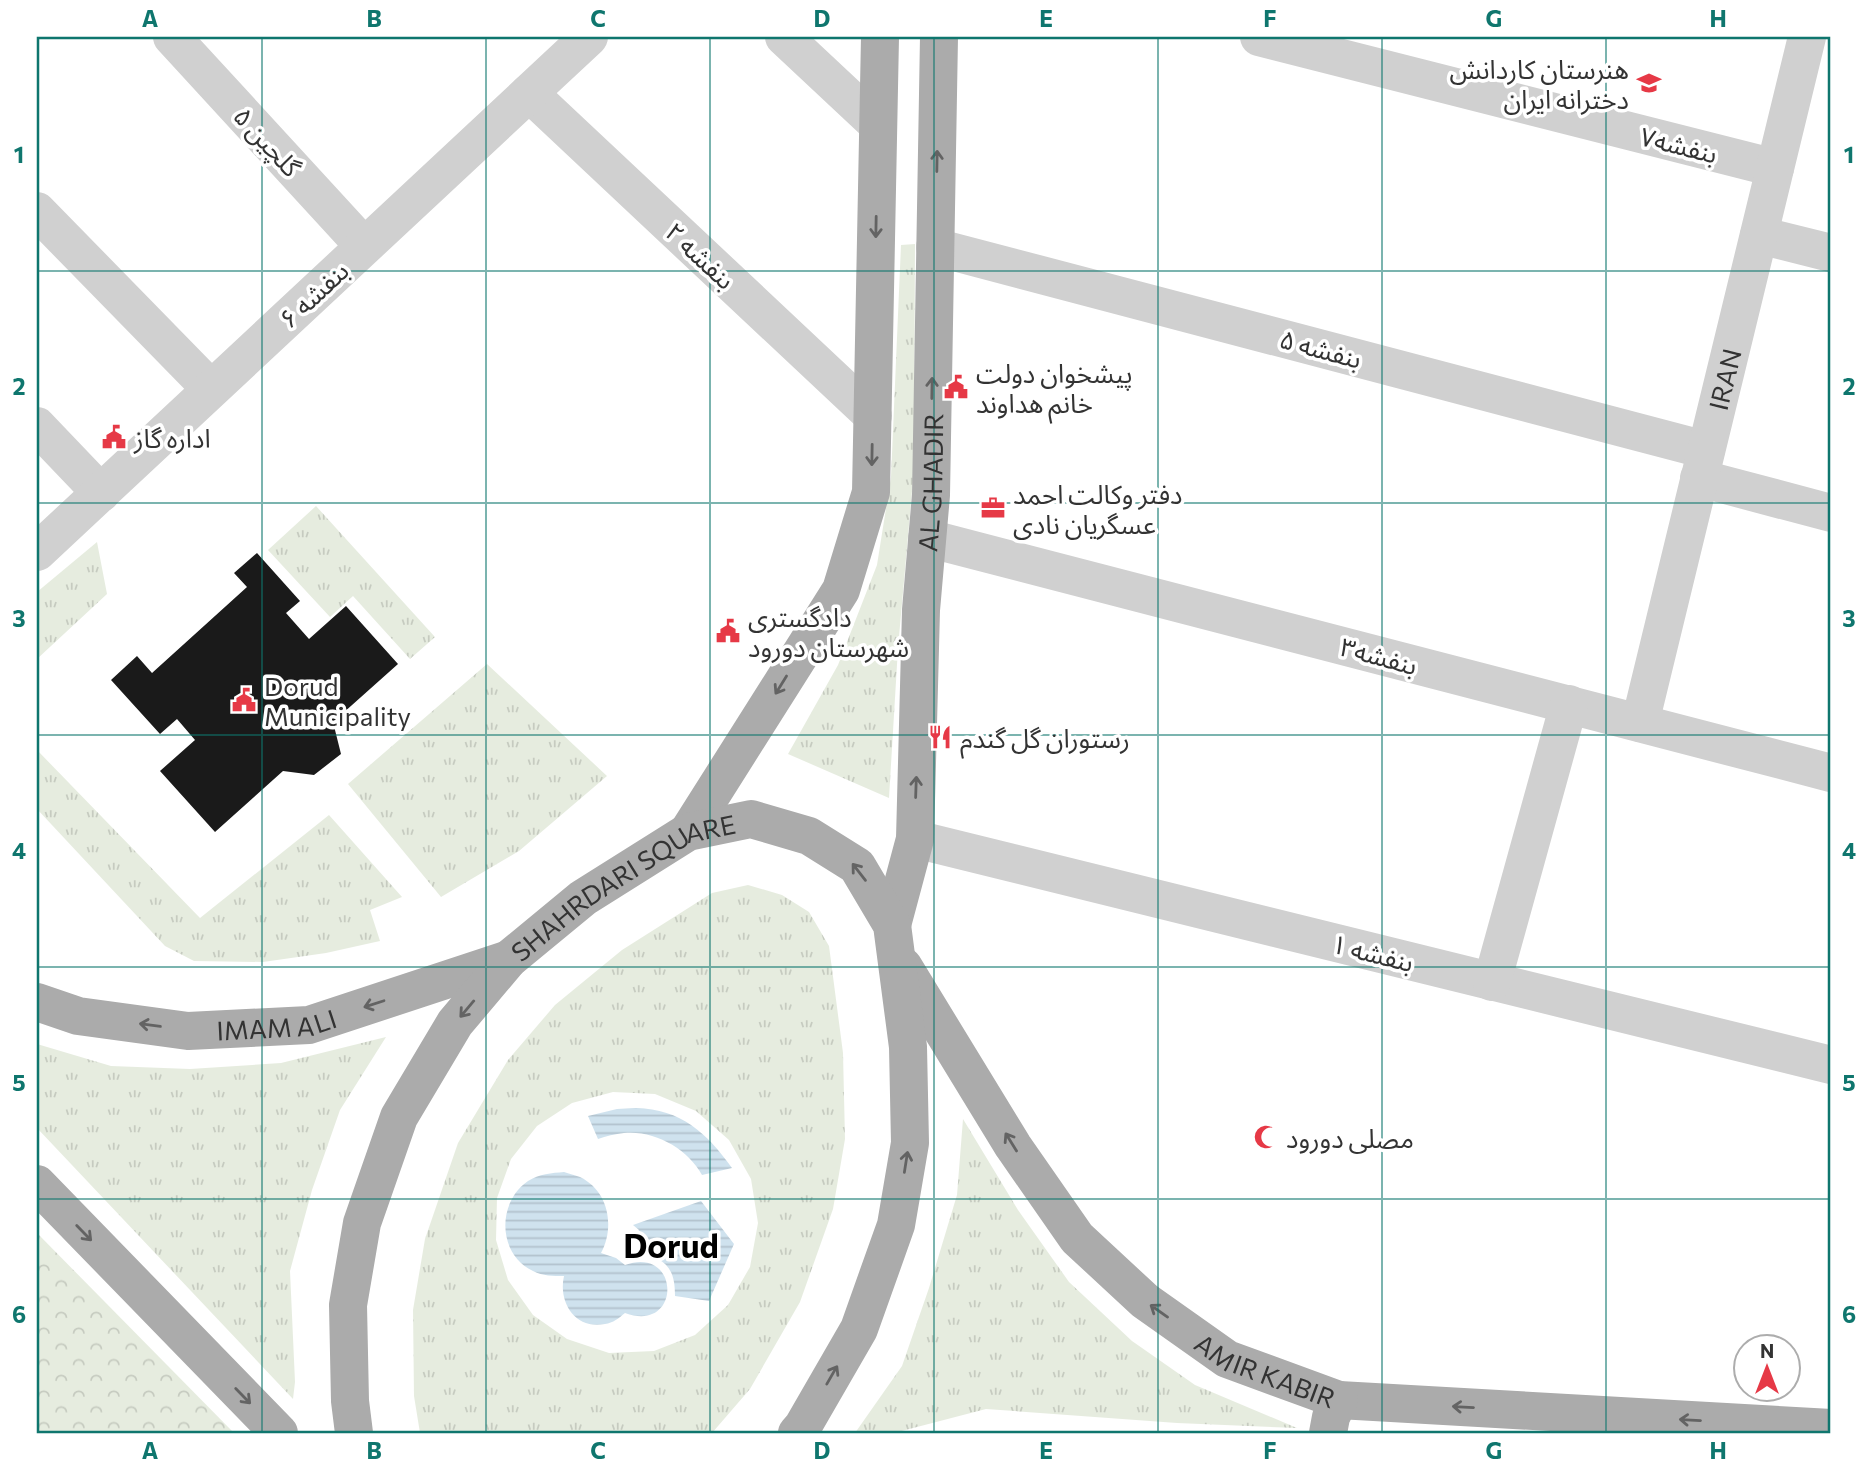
<svg xmlns="http://www.w3.org/2000/svg" width="1868" height="1470" font-family="Commissioner,'Noto Sans Arabic',sans-serif">
	<defs>
		<pattern id="grass-tufts" width="24" height="20" patternUnits="userSpaceOnUse" patternTransform="scale(1.75)"><rect width="24" height="20" fill="#e6ecdf"/><path d="M3 7l-1-3M5 7V3M7 7l1-3M15 17l-1-3M17 17v-4M19 17l1-3" fill="none" stroke="#c6cbc0"/></pattern>
		<pattern id="park-crowns" width="20" height="18" patternUnits="userSpaceOnUse" patternTransform="scale(1.75)"><rect width="20" height="18" fill="#e6ecdf"/><path d="M2 6a3 3 0 1 1 6 0M12 15a3 3 0 1 1 6 0" fill="none" stroke="#c6cbc0"/></pattern>
		<pattern id="water-rules" width="6" height="5" patternUnits="userSpaceOnUse" patternTransform="scale(1.75)"><rect width="6" height="5" fill="#cfe2ee"/><path d="M0 2.5h6" fill="none" stroke="#b2c2cd"/></pattern>
	</defs>
	<rect width="100%" height="100%" fill="#fff"/>
	<path fill="url(#grass-tufts)" fill-rule="evenodd" d="M 915,244 L 914,469 L 898,648 L 889,798 L 788,754 L 838,665 L 877,565 L 891,477 L 901,245 Z
		M 316,506 L 435,637 L 410,659 L 353,596 L 330,617 L 268,550 Z
		M 97,542 L 107,594 L 37,659 L 37,592 Z
		M 487,664 L 607,776 L 519,851 L 441,897 L 348,784 Z
		M 37,750 L 200,918 L 329,815 L 402,897 L 370,910 L 380,941 L 326,953 L 263,962 L 194,961 L 165,946 L 37,809 Z
		M 748,885 L 782,895 L 809,912 L 829,946 L 843,1053 L 845,1139 L 833,1209 L 800,1302 L 750,1389 L 712,1433 L 420,1433 L 414,1396 L 413,1310 L 425,1239 L 458,1143 L 508,1060 L 555,1005 L 622,950 L 712,893 ZM 613,1092 L 655,1094 L 696,1111 L 729,1140 L 751,1179 L 758,1223 L 750,1267 L 728,1305 L 695,1335 L 654,1351 L 609,1353 L 567,1339 L 533,1315 L 508,1280 L 496,1240 L 497,1198 L 511,1159 L 537,1126 L 572,1103 Z
		M 386,1037 L 340,1110 L 312,1190 L 290,1271 L 295,1382 L 293,1399 L 37,1128 L 37,1044 L 111,1066 L 190,1069 L 281,1063 Z
		M 963,1119 L 1018,1210 L 1069,1282 L 1132,1341 L 1195,1385 L 1297,1428 L 1177,1423 L 986,1409 L 894,1433 L 855,1433 L 902,1366 L 929,1288 L 957,1195 Z"/>
	<path fill="url(#park-crowns)" d="M 37,1233 L 234,1433 L 37,1433 Z"/>
	<path fill="url(#water-rules)" d="M 636,1108 C 681,1109 707,1133 732,1168 L 702,1175 C 688,1149 655,1130 624,1133 C 615,1134 606,1136 598,1139 L 588,1116 L 617,1109 Z
		M 564,1172 C 569,1174 575,1175 580,1177 C 609,1191 615,1227 601,1253 L 616,1258 L 625,1265 C 681,1245 682,1334 625,1313 C 619,1318 613,1323 605,1324 C 575,1330 558,1302 564,1276 C 553,1276 543,1276 533,1271 C 497,1254 497,1202 528,1181 C 539,1174 552,1173 564,1172 Z
		M 701,1201 L 734,1244 L 709,1301 L 675,1296 C 675,1281 673,1267 658,1259 C 652,1256 646,1255 641,1251 L 644,1244 L 635,1238 L 639,1230 L 633,1225 Z"/>
	<path fill="#1a1a1a" d="M 257,553 L 300,601 L 286,613 L 309,639 L 346,606 L 398,664 L 333,722 L 341,754 L 314,775 L 283,771 L 215,832 L 160,771 L 195,740 L 177,719 L 160,734 L 111,680 L 137,656 L 152,673 L 247,587 L 234,573 Z"/>
	<g fill="none" stroke-linecap="round" stroke-linejoin="round">
		<g stroke="#d0d0d0" stroke-width="38">
			<path d="M 172,37 L 364,246"/>
			<path d="M 784,37 L 878,125"/>
			<path d="M 1259,37 L 1775,168"/>
			<path d="M 529,93 L 873,416"/>
			<path d="M 37,211 L 211,389"/>
			<path d="M 1759,235 L 1831,253"/>
			<path d="M 935,247 L 1706,450"/>
			<path d="M 37,426 L 101,493"/>
			<path d="M 1699,478 L 1831,513"/>
			<path d="M 927,538 L 1831,773"/>
			<path d="M 37,552 L 589,37"/>
			<path id="s1" d="M 1640,723 L 1807,37"/>
			<path d="M 915,839 L 1831,1065"/>
			<path d="M 1492,982 L 1569,704"/>
		</g>
		<g stroke="#ababab" stroke-width="38">
			<path d="M 688,832 L 841,590 L 871,492 L 880,37"/>
			<path id="s2" d="M 892,925 L 915,839 L 921,610 L 931,495 L 939,37"/>
			<path id="s3" d="M 903,966 L 1013,1146 L 1077,1238 L 1145,1301 L 1227,1359 L 1339,1400 L 1831,1428"/>
			<path id="s4" d="M 37,1002 L 78,1016 L 188,1031 L 309,1025 L 509,959"/>
			<path d="M 37,1184 L 279,1433"/>
			<path id="s5" d="M 354,1433 L 350,1401 L 348,1305 L 362,1223 L 399,1117 L 455,1023 L 509,959 L 583,898 L 688,832 L 751,819 L 809,836 L 857,866 L 892,925 L 908,1047 L 910,1143 L 896,1225 L 859,1329 L 803,1426 L 797,1433"/>
			<path d="M 1328,1433 L 1331,1417 L 1339,1400"/>
		</g>
	</g>
	<defs><path id="oneway-shaft" d="M-6 0H5M1.5-3L5.5 0L1.5 3" fill="none" stroke-width="1.6" stroke-linecap="round" stroke-linejoin="round" transform="scale(1.75)"/></defs>
	<g stroke="#636363">
		<use href="#oneway-shaft" transform="translate(937 161) rotate(-89)"/>
		<use href="#oneway-shaft" transform="translate(876 227) rotate(91)"/>
		<use href="#oneway-shaft" transform="translate(932 388) rotate(-89)"/>
		<use href="#oneway-shaft" transform="translate(872 455) rotate(91)"/>
		<use href="#oneway-shaft" transform="translate(781 685) rotate(122)"/>
		<use href="#oneway-shaft" transform="translate(916 787) rotate(-88)"/>
		<use href="#oneway-shaft" transform="translate(859 872) rotate(-128)"/>
		<use href="#oneway-shaft" transform="translate(374 1004) rotate(162)"/>
		<use href="#oneway-shaft" transform="translate(467 1009) rotate(130)"/>
		<use href="#oneway-shaft" transform="translate(150 1025) rotate(-172)"/>
		<use href="#oneway-shaft" transform="translate(1011 1142) rotate(-122)"/>
		<use href="#oneway-shaft" transform="translate(906 1162) rotate(-81)"/>
		<use href="#oneway-shaft" transform="translate(84 1233) rotate(46)"/>
		<use href="#oneway-shaft" transform="translate(1159 1311) rotate(-145)"/>
		<use href="#oneway-shaft" transform="translate(832 1375) rotate(-60)"/>
		<use href="#oneway-shaft" transform="translate(243 1396) rotate(46)"/>
		<use href="#oneway-shaft" transform="translate(1463 1407) rotate(-177)"/>
		<use href="#oneway-shaft" transform="translate(1690 1420) rotate(-177)"/>
	</g>
	<path fill="none" stroke="#0f766e" stroke-width="2" stroke-opacity="0.55" d="M 262,37 L 262,1433M 486,37 L 486,1433M 710,37 L 710,1433M 934,37 L 934,1433M 1158,37 L 1158,1433M 1382,37 L 1382,1433M 1606,37 L 1606,1433M 37,271 L 1831,271M 37,503 L 1831,503M 37,735 L 1831,735M 37,967 L 1831,967M 37,1199 L 1831,1199"/>
	<defs>
		<g id="school-bare" transform="scale(1.89)"><path d="M0-5L7-2L0 1L-7-2ZM-4 1L0 2.5L4 1V4Q0 6-4 4Z" fill="#e63946" stroke="#fff" stroke-width="2.5" paint-order="stroke"/></g>
		<g id="civic-bare" transform="scale(1.89)"><path d="M-.6-6.5H3V-4.5H.6V-3L4-1V1h2V6H-6V1h2V-1L-.6-3ZM-1.2 2.5V6h2.4V2.5Z" fill="#e63946" stroke="#fff" stroke-width="2.5" paint-order="stroke"/></g>
		<g id="office-bare" transform="scale(1.89)"><path d="M-6-3h4V-5.5h4V-3h4V5H-6ZM-1-4.5V-3h2v-1.5ZM-6 0V1H6V0Z" fill="#e63946" stroke="#fff" stroke-width="2.5" paint-order="stroke"/></g>
		<g id="restaurant-bare" transform="scale(1.89)"><path d="M-5-6h1v4h1v-4h1v4h1v-4h1v5L-1.5 .5V6h-2V.5L-5-1ZM5-6V6H3V1.5H1.5Q1.5-4 5-6Z" fill="#e63946" stroke="#fff" stroke-width="2.5" paint-order="stroke"/></g>
		<g id="mosque-bare" transform="scale(1.89)"><path d="M3.5-4.9A6 6 0 1 0 3.5 4.9A5 5 0 1 1 3.5-4.9Z" fill="#e63946" stroke="#fff" stroke-width="2.5" paint-order="stroke"/></g>
	</defs>
	<g fill-rule="evenodd">
		<use href="#school-bare" x="1649" y="83"/>
		<use href="#civic-bare" x="956" y="387"/>
		<use href="#civic-bare" x="114" y="437"/>
		<use href="#office-bare" x="993" y="508"/>
		<use href="#civic-bare" x="728" y="631"/>
		<use href="#civic-bare" x="244" y="700"/>
		<use href="#restaurant-bare" x="940" y="737"/>
		<use href="#mosque-bare" x="1266" y="1137"/>
	</g>
	<g text-anchor="middle" dominant-baseline="central" stroke-width="7" stroke-linejoin="round" paint-order="stroke">
		<g font-size="26" fill="#333" stroke="#fff" text-anchor="start">
			<text x="1629" y="68" text-anchor="end">هنرستان کاردانش<tspan x="1629" dy="30">دخترانه ایران</tspan></text>
			<text x="976" y="372">پیشخوان دولت<tspan x="976" dy="30">خانم هداوند</tspan></text>
			<text x="134" y="437">اداره گاز</text>
			<text x="1013" y="493">دفتر وکالت احمد<tspan x="1013" dy="30">عسگریان نادی</tspan></text>
			<text x="748" y="616">دادگستری<tspan x="748" dy="30">شهرستان دورود</tspan></text>
			<text x="264" y="685">Dorud<tspan x="264" dy="30">Municipality</tspan></text>
			<text x="960" y="737">رستوران گل گندم</text>
			<text x="1286" y="1137">مصلی دورود</text>
		</g>
		<g font-size="26" fill="#333" stroke="#fff">
			<text transform="translate(268 141) rotate(47)">گلچین ۵</text>
			<text transform="translate(1679 144) rotate(14)">بنفشه۷</text>
			<text transform="translate(701 255) rotate(43)">بنفشه ۲</text>
			<text transform="translate(313 294) rotate(-43)">بنفشه ۶</text>
			<text transform="translate(1321 348) rotate(15)">بنفشه ۵</text>
			<text stroke="none"><textPath href="#s1" startOffset="354">IRAN</textPath></text>
			<text stroke="none"><textPath href="#s2" startOffset="446">AL GHADIR</textPath></text>
			<text transform="translate(1379 655) rotate(15)">بنفشه۳</text>
			<text stroke="none"><textPath href="#s5" startOffset="654">SHAHRDARI SQUARE</textPath></text>
			<text transform="translate(1373 952) rotate(14)">بنفشه ۱</text>
			<text stroke="none"><textPath href="#s4" startOffset="243">IMAM ALI</textPath></text>
			<text stroke="none"><textPath href="#s3" startOffset="556">AMIR KABIR</textPath></text>
		</g>
		<g font-size="33" font-weight="bold" fill="#000" stroke="#fff">
			<text x="671" y="1244">Dorud</text>
		</g>
	</g>
	<rect width="1868" height="1470" fill="none" stroke="#ffffff" stroke-width="77"/>
	<g transform="translate(1767 1368)"><circle r="33" fill="#ffffff" stroke="#adadad" stroke-width="2"/>
	<path d="M0-5L12 26L0 18L-12 26Z" fill="#e63946"/>
	<text y="-10" font-size="19" font-weight="bold" text-anchor="middle" fill="#333333">N</text>
	</g>
	<rect x="38" y="38" width="1791" height="1394" fill="none" stroke="#0f766e" stroke-width="2.5"/>
	<g font-size="23" text-anchor="middle" font-weight="bold" fill="#0f766e">
		<text x="150" y="27">A</text>
		<text x="374" y="27">B</text>
		<text x="598" y="27">C</text>
		<text x="822" y="27">D</text>
		<text x="1046" y="27">E</text>
		<text x="1270" y="27">F</text>
		<text x="1494" y="27">G</text>
		<text x="1718" y="27">H</text>
		<text x="19" y="163">1</text>
		<text x="1849" y="163">1</text>
		<text x="19" y="395">2</text>
		<text x="1849" y="395">2</text>
		<text x="19" y="627">3</text>
		<text x="1849" y="627">3</text>
		<text x="19" y="859">4</text>
		<text x="1849" y="859">4</text>
		<text x="19" y="1091">5</text>
		<text x="1849" y="1091">5</text>
		<text x="19" y="1323">6</text>
		<text x="1849" y="1323">6</text>
		<text x="150" y="1459">A</text>
		<text x="374" y="1459">B</text>
		<text x="598" y="1459">C</text>
		<text x="822" y="1459">D</text>
		<text x="1046" y="1459">E</text>
		<text x="1270" y="1459">F</text>
		<text x="1494" y="1459">G</text>
		<text x="1718" y="1459">H</text>
	</g>
</svg>
